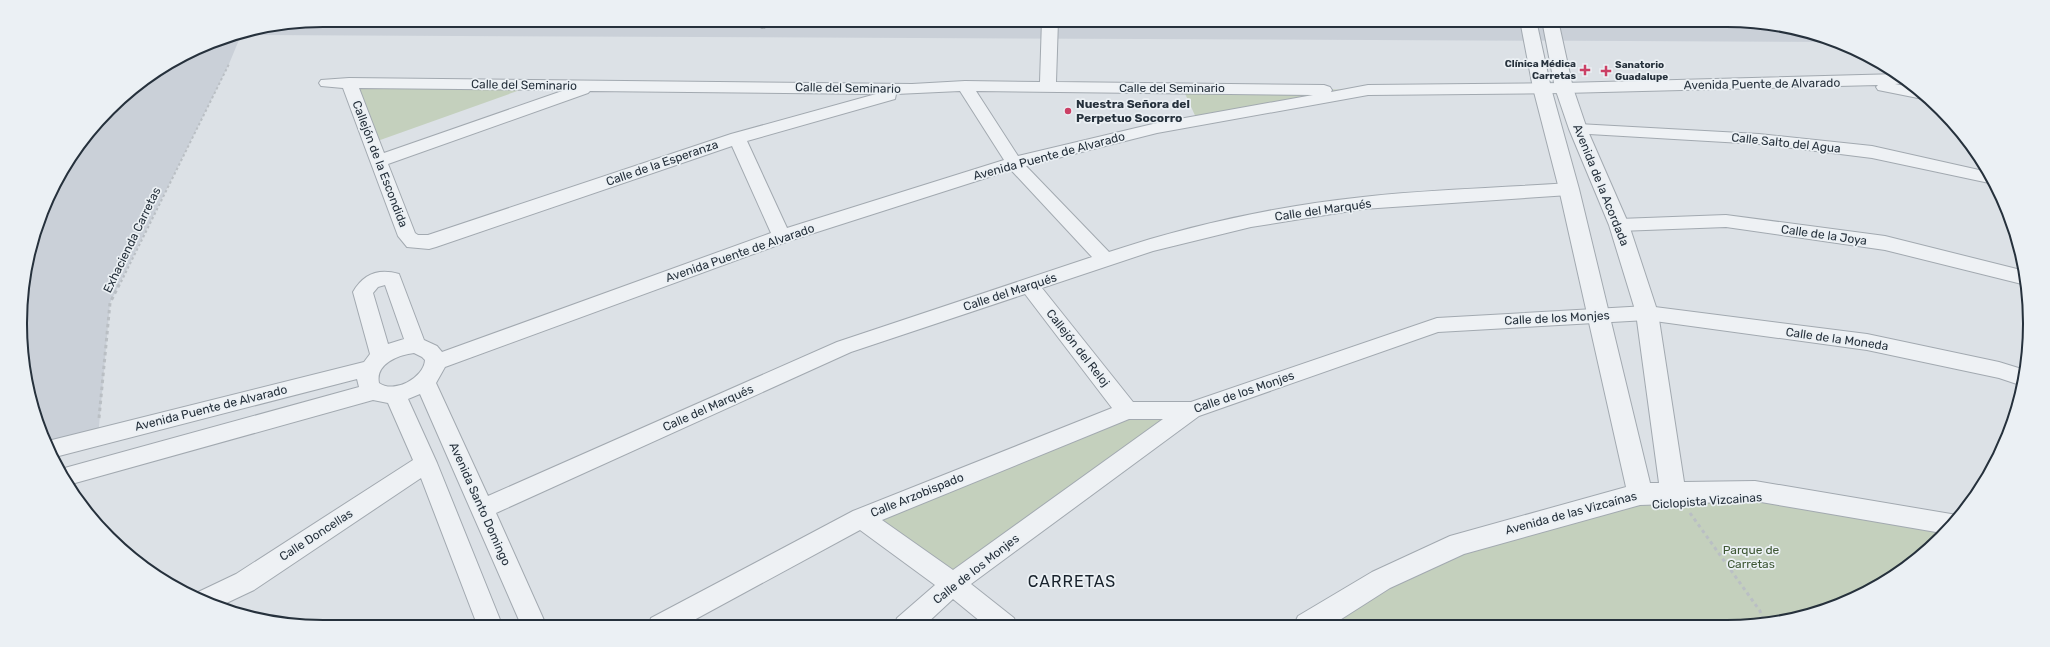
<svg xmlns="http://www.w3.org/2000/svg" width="2050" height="647" font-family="Rubik,sans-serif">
	<rect width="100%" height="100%" fill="#dce1e6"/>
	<path fill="#cad0d8" d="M 324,20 L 1726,20 L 1786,26 L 1839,42 L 241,35 L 229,64 L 110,303 L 98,437 L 52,449 L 30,402 L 21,344 L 23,284 L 51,189 L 83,139 L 123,95 L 208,43 L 265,26 Z"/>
	<path fill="#c4d0bd" d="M 349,83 L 537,84 L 369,144 Z
		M 1182,87 L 1368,90 L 1198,122 Z
		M 1191,410 L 953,584 L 861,518 L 1127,411 Z
		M 1755,491 L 1950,523 L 1927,552 L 1861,596 L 1766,624 L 1310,625 L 1385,591 L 1459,544 L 1640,494 Z"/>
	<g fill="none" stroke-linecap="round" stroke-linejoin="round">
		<g stroke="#a2a9b0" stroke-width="10">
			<path id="service" d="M 763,24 L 765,20"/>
		</g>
		<g stroke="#a2a9b0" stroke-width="2">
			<path id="minor" d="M 1042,20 L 1058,20 L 1056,82 L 1324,85 L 1330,87 L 1332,90 L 1331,92 L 1368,85 L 1564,83 L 1899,74 L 1909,83 L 1895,84 L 1915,88 L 1928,98 L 1923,99 L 1878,90 L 1876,87 L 1878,85 L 1564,93 L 1368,95 L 1157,133 L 1026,166 L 1109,252 C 1190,225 1278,206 1363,197 C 1431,189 1501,188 1569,183 L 1575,185 L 1578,189 L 1575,193 L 1569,195 L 1363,209 L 1251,227 L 1153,251 L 1042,288 L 1133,402 L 1191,402 L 1437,318 L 1647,306 L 1867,334 L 1999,362 L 2025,370 L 2023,386 L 1999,378 L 1867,350 L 1647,320 L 1438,332 L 1199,416 L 971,584 L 1014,618 L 1017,626 L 986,626 L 953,599 L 924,626 L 894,626 L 897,618 L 935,585 L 860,530 L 683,626 L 648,626 L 651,618 L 853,511 L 1112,408 L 1025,294 L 851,352 L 496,513 L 547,627 L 522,627 L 420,394 L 408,399 L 437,463 L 503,627 L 478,627 L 421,478 L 254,590 L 218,607 L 193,596 L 194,594 L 236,574 L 413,460 L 388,403 L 373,400 L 68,485 L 61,469 L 359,387 L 357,379 L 55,457 L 48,441 L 364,362 L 370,354 L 353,292 C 363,274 379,268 399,274 L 424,340 L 437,346 L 442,352 L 771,233 L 732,146 L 436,247 L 429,249 L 407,247 L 398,236 L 343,88 L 321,86 L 319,83 L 321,80 L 349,78 L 912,84 L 965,81 L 1040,82 ZM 359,88 L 565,90 L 384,153 ZM 590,91 L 876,94 L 731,134 L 428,235 L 418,235 L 415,233 L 388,164 L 588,93 ZM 960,91 L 1004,160 L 787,228 L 747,141 L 895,99 L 896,94 ZM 976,91 L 1313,95 L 1157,123 L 1018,156 ZM 1011,170 L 1092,257 L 837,342 L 488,496 L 436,383 L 445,367 L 789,241 ZM 385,285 L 404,339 L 388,344 L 373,293 L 378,287 ZM 414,353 L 422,357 L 425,360 C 424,378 394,394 379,383 C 375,364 398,355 414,353 ZM 1129,419 L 1163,419 L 953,570 L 882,520 Z
				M 1578,124 L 1759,134 L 1872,146 L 1988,172 L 1994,184 L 1872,158 L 1759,144 L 1572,133 L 1570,129 L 1572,125 Z
				M 1726,215 L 1885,236 L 2025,271 L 2026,285 L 1885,250 L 1726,227 L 1619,231 L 1612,229 L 1610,225 L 1612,221 L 1619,219 Z"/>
		</g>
		<g stroke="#a2a9b0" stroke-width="2">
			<path id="tertiary" d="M 1520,20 L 1536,20 L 1551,88 L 1579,189 L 1650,483 L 1659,483 L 1636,313 L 1609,225 L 1569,129 L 1555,88 L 1542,20 L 1558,20 L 1573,88 L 1587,129 L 1629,225 L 1658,313 L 1684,482 L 1755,481 L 1957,515 L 1942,533 L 1755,501 L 1640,505 L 1464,554 L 1390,588 L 1332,625 L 1294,625 L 1298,616 L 1372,572 L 1450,536 L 1626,487 L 1559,189 L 1533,88 Z"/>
		</g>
		<path stroke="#babfc4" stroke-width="2" stroke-dasharray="2.5 2.5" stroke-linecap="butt" d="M 121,282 L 229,64"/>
		<path stroke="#babfc4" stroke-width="3" stroke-dasharray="3.5 3.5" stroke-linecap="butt" d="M 99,418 L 110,303 L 121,281
			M 1690,513 L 1760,611 L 1764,624"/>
		<use href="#service" stroke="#eef1f4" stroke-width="8"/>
		<use href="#minor" fill="#eef1f4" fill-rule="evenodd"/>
		<use href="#tertiary" fill="#eef1f4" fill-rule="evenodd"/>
	</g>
	<g fill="#cb4065" stroke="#ebf0f4" stroke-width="1.5">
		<path d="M1583 64h4v4h4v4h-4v4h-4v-4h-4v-4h4z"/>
		<path d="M1604 65h4v4h4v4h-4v4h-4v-4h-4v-4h4z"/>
		<circle cx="1068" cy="111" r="4"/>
	</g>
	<g text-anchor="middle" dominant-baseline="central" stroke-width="3.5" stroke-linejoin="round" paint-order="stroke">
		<g font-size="10" font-weight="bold" fill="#26313c" stroke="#ebf0f4" text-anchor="end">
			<text x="1576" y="64">Clínica Médica<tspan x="1576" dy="12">Carretas</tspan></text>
			<text x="1615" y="65" text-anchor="start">Sanatorio<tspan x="1615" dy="12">Guadalupe</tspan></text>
		</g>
		<g font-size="12" fill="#26313c" stroke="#ebf0f4">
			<text transform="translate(1762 84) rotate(-1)">Avenida Puente de Alvarado</text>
			<text transform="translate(524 85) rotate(1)">Calle del Seminario</text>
			<text transform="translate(848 88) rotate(1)">Calle del Seminario</text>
			<text x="1172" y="88">Calle del Seminario</text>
			<text transform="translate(1786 143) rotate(6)">Calle Salto del Agua</text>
			<text transform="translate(1049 156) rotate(-15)">Avenida Puente de Alvarado</text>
			<text transform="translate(662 163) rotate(-19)">Calle de la Esperanza</text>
			<text transform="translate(380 164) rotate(69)">Callejón de la Escondida</text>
			<text transform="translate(1601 185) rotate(68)">Avenida de la Acordada</text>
			<text transform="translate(1323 210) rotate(-8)">Calle del Marqués</text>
			<text transform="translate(1824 235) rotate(8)">Calle de la Joya</text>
			<text transform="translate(132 240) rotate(-64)">Exhacienda Carretas</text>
			<text transform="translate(740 253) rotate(-19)">Avenida Puente de Alvarado</text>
			<text transform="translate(1010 292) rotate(-18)">Calle del Marqués</text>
			<text transform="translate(1557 318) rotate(-3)">Calle de los Monjes</text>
			<text transform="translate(1837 339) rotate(8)">Calle de la Moneda</text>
			<text transform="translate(1078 348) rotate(52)">Callejón del Reloj</text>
			<text transform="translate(1244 392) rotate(-19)">Calle de los Monjes</text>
			<text transform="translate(211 408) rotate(-14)">Avenida Puente de Alvarado</text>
			<text transform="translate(708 408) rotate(-24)">Calle del Marqués</text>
			<text transform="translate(917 495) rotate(-22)">Calle Arzobispado</text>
			<text transform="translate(1707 501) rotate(-4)">Ciclopista Vizcainas</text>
			<text transform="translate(480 504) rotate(66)">Avenida Santo Domingo</text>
			<text transform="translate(1571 513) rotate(-15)">Avenida de las Vizcaínas</text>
			<text transform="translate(316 535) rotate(-33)">Calle Doncellas</text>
			<text transform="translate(976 569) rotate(-38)">Calle de los Monjes</text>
		</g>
		<g font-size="12" font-weight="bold" fill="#26313c" stroke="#ebf0f4" text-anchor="start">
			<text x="1076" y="104">Nuestra Señora del<tspan x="1076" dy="14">Perpetuo Socorro</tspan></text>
		</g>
		<g font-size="12" fill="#3e5734" stroke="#ebf0f4">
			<text x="1751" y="550">Parque de<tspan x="1751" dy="14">Carretas</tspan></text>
		</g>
		<g font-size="16" letter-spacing="1" fill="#18222c" stroke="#ebf0f4">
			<text x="1072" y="581">CARRETAS</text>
		</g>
	</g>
	<path d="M0 0H2050V647H0ZM323 27H1727A296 296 0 0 1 2023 323V324A296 296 0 0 1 1727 620H323A296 296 0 0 1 27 324V323A296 296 0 0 1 323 27Z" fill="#ebf0f4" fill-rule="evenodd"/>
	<path fill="none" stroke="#26313c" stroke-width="2" d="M323 27H1727A296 296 0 0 1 2023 323V324A296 296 0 0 1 1727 620H323A296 296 0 0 1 27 324V323A296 296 0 0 1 323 27Z"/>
</svg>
